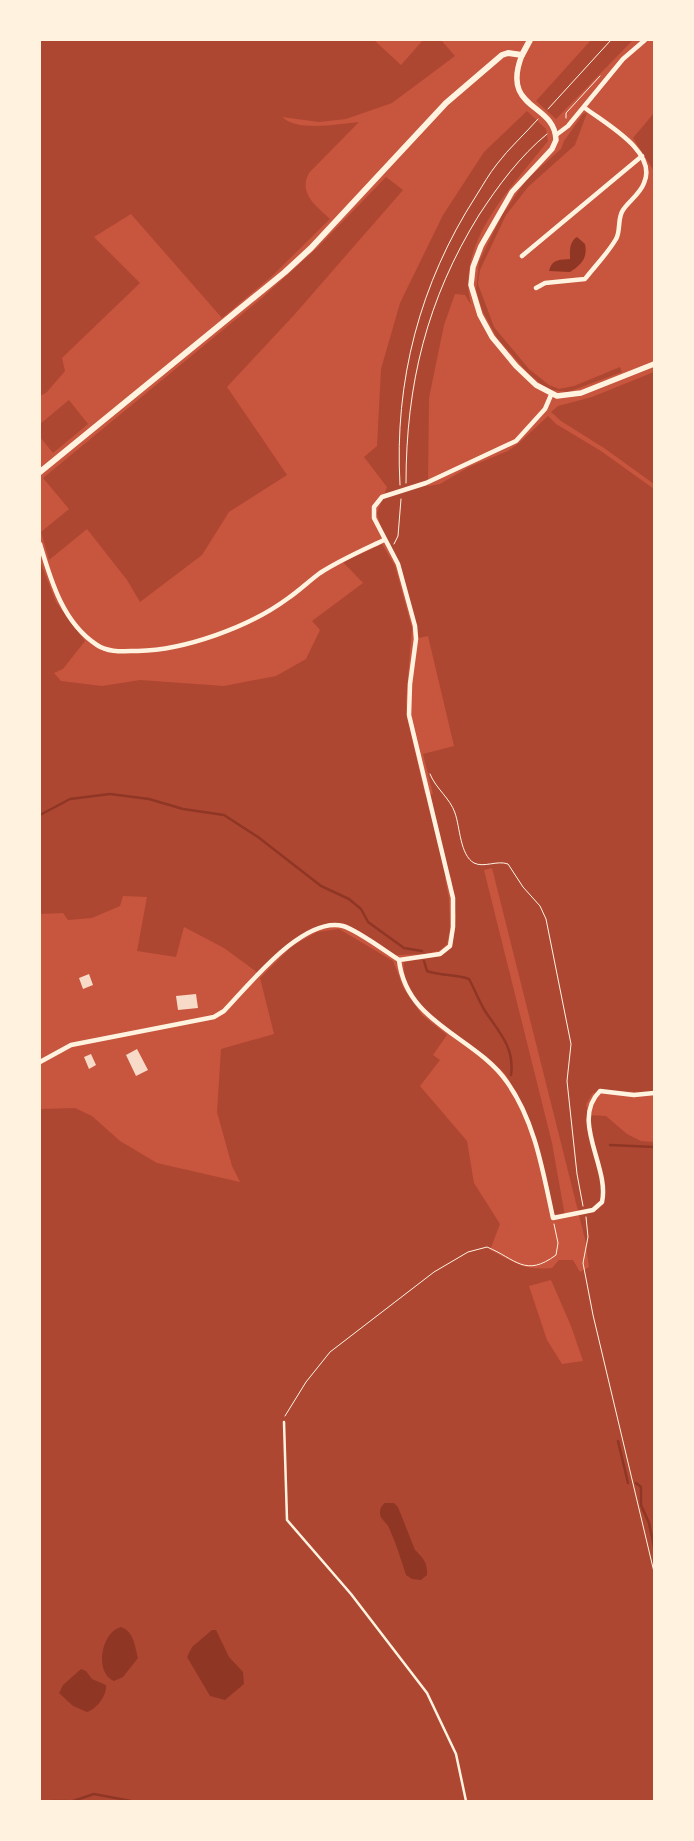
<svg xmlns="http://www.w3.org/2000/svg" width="694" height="1841" font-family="Signika,sans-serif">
	<rect width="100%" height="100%" fill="#c8553d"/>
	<path fill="#ae4732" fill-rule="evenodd" d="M 40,40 L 374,40 L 401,65 L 423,40 L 441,40 L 455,56 L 392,103 L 346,119 L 319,122 L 282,117 C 297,132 338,124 359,122 L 309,173 C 298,193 316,206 330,219 L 271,277 L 222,318 L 131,214 L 94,237 L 140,283 L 62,358 L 65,371 L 47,392 L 40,396 Z
		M 591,40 L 633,40 L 556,119 L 536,101 Z
		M 527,111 L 546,129 L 548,141 C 512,187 455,242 471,305 L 465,295 L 455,294 L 444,325 L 429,398 L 428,486 L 440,484 L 469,467 L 508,451 L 519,443 L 548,416 L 556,424 L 601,451 L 654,489 L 654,1092 C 633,1093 613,1089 593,1093 L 586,1104 L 588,1115 L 606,1116 L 627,1134 L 641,1141 L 654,1142 L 654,1801 L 40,1801 L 40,1109 L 75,1108 L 92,1116 L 120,1141 L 157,1163 L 240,1182 L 232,1166 L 217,1112 L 221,1049 L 274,1034 L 260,978 L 292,946 L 317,932 L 339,929 L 393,961 L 404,989 L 422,1015 L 447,1035 L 433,1055 L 440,1060 L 420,1086 L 467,1141 L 474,1183 L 500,1224 L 490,1250 C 515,1262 522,1271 552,1268 L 559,1260 L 573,1260 L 580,1272 L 589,1267 L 585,1239 L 571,1183 L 492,868 L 484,870 L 552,1143 L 565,1216 L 554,1214 C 543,1165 534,1116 505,1074 C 500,1068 493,1064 487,1059 C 458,1036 400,1005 404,962 L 440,956 L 452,947 L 456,917 L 451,877 L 445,878 L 449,899 L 450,929 L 447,944 L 441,950 L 426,954 L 396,955 L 345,926 L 313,929 L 289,943 L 258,973 L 224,948 L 184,927 L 176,957 L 137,951 L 147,897 L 123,896 L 120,906 L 92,918 L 68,920 L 63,913 L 40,914 L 40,561 L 56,602 L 85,641 L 63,669 L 54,673 L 61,681 L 102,686 L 140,680 L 224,686 L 276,676 L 306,659 L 320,630 L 312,621 L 363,583 L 343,562 L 382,544 L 395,566 L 412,628 L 406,701 L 407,718 L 425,794 L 433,794 L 423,754 L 454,746 L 428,636 L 419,638 L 401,566 L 381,528 L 377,513 L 387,487 L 364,457 L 377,446 L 381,369 L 400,303 L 443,215 L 484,152 ZM 551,1280 L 571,1326 L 583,1361 L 562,1364 L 547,1340 L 529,1286 Z
		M 587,113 L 575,145 L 528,187 L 506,215 L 480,270 L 478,284 L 494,327 L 529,369 L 549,385 L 559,389 L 574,386 L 620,367 L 622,372 L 568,392 L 552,390 L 542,385 L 528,373 L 497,338 L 482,310 L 476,290 L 479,262 L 502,215 L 527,179 L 561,149 L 564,141 L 583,114 Z
		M 654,113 L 654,171 L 633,138 Z
		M 386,177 L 403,190 L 295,314 L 227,387 L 287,475 L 229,512 L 202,555 L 140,602 L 127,580 L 87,529 L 49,560 L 41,532 L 69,509 L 43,478 L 263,297 L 317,248 Z
		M 654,372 L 654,484 L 604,448 L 561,421 L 551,412 L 558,406 L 592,397 Z
		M 69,400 L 88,424 L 53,453 L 40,437 L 40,424 Z"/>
	<path fill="#8f3625" d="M 577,237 L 585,244 C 588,258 581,265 570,272 L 549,271 C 552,259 559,260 570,259 C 570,251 569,242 577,237 Z
		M 385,1503 L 394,1503 L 398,1507 L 415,1550 C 422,1557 428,1562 427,1575 L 421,1580 L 412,1579 L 406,1575 C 401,1560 396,1543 389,1528 C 387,1522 380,1520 380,1513 C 380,1508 382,1505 385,1503 Z
		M 121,1627 C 134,1631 135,1647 138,1658 L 123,1677 L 114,1681 C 94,1673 101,1632 121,1627 Z
		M 212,1630 L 216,1630 L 229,1657 L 243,1672 L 244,1684 L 225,1700 L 210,1696 L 187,1657 L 192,1647 Z
		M 81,1669 L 86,1671 L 92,1679 L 106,1685 C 107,1695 97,1709 87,1712 L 73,1706 L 59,1693 L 63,1685 Z"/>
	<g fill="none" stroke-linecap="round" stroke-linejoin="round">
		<path stroke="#8f3625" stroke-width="2.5" d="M 40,815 L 70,799 L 110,794 L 149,799 L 183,809 L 224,815 L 258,837 L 321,886 L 349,899 L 361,909 L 368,922 L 404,948 L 422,951
			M 424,961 L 427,971 C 441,976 455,974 469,979 C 475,990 479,1001 485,1011 C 499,1032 515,1048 511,1075
			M 610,1145 L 654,1147
			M 618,1441 L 628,1483
			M 636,1483 L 641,1487 L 641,1505 L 649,1523 L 654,1547
			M 52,1801 L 68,1801
			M 73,1801 L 94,1794 L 131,1801"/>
	</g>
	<path fill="#f7dbc8" d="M 89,974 L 93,985 L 83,989 L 79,978 Z
		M 196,994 L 198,1008 L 178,1010 L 176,996 Z
		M 137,1049 L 148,1070 L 136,1076 L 126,1055 Z
		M 91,1054 L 96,1065 L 89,1069 L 84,1057 Z"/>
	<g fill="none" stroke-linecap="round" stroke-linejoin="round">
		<path stroke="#fff3e0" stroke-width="1" d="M 548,109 L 611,40
			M 566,118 L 566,113 L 600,76
			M 406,483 C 406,384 427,299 479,215 C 498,186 520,156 547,134
			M 400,485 C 394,381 420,283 476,196 C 483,185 489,174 497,164 C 509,148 525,134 538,119
			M 394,544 L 398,536 L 401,499
			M 430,774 C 436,789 450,798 455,813 C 460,827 460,855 474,863 C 484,868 497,860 508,864 L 523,887 L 540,906 L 546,919 L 571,1044 L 567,1081 L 577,1174 L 583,1206
			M 586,1217 L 588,1237 L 583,1263 L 593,1315 L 654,1572
			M 285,1416 L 306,1382 L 330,1352 L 434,1272 L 468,1252 L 487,1247 C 516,1259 525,1278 556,1255 L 558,1243 L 554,1224"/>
		<path stroke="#fff3e0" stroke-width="2.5" d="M 284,1422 L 287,1520 L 351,1594 L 427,1693 L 456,1754 L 466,1801"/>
		<path stroke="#fff3e0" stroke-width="4.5" d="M 556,135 L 568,126 L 623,59 L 645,40
			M 522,256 L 642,156
			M 536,288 L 545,283 L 585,279 C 595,266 608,253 616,239 C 621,231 617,219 623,210 C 629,201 640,194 644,183 C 658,152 606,124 585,108
			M 40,544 C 51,581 63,623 97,645 C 109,653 124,651 138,651 C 185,650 249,627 287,599 C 299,591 309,581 320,573 C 340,560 363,550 384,540
			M 399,960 L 440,954 L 450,946 L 453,927 L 453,898 L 409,715 L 410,684 L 416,639 L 415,626 L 398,564 L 374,518 L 374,507 L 382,497 L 426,483 L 516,441 L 545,409 L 551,395
			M 399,960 C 406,1024 475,1036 507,1082 C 535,1121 543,1172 553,1218 L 593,1210 L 602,1202 C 610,1167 570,1121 600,1091 L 634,1095 L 654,1093
			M 40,1062 L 71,1045 L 214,1017 L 224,1011 C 249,985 303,916 343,926 C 357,930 385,951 399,960"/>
		<path stroke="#fff3e0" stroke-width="5.5" d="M 522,55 C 500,111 555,102 556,140 L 552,149 L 512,192 L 481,246 L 473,267 L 471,285 L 480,315 L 492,337 L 516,366 L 536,385 L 557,396 L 581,393 L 654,364"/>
		<path stroke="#fff3e0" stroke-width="6" d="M 40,472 L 285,272 L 311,248 L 446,103 L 502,55 L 508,53 L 522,55 L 530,40"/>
	</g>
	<rect width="694" height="1841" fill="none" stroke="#fff3e0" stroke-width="82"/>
</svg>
